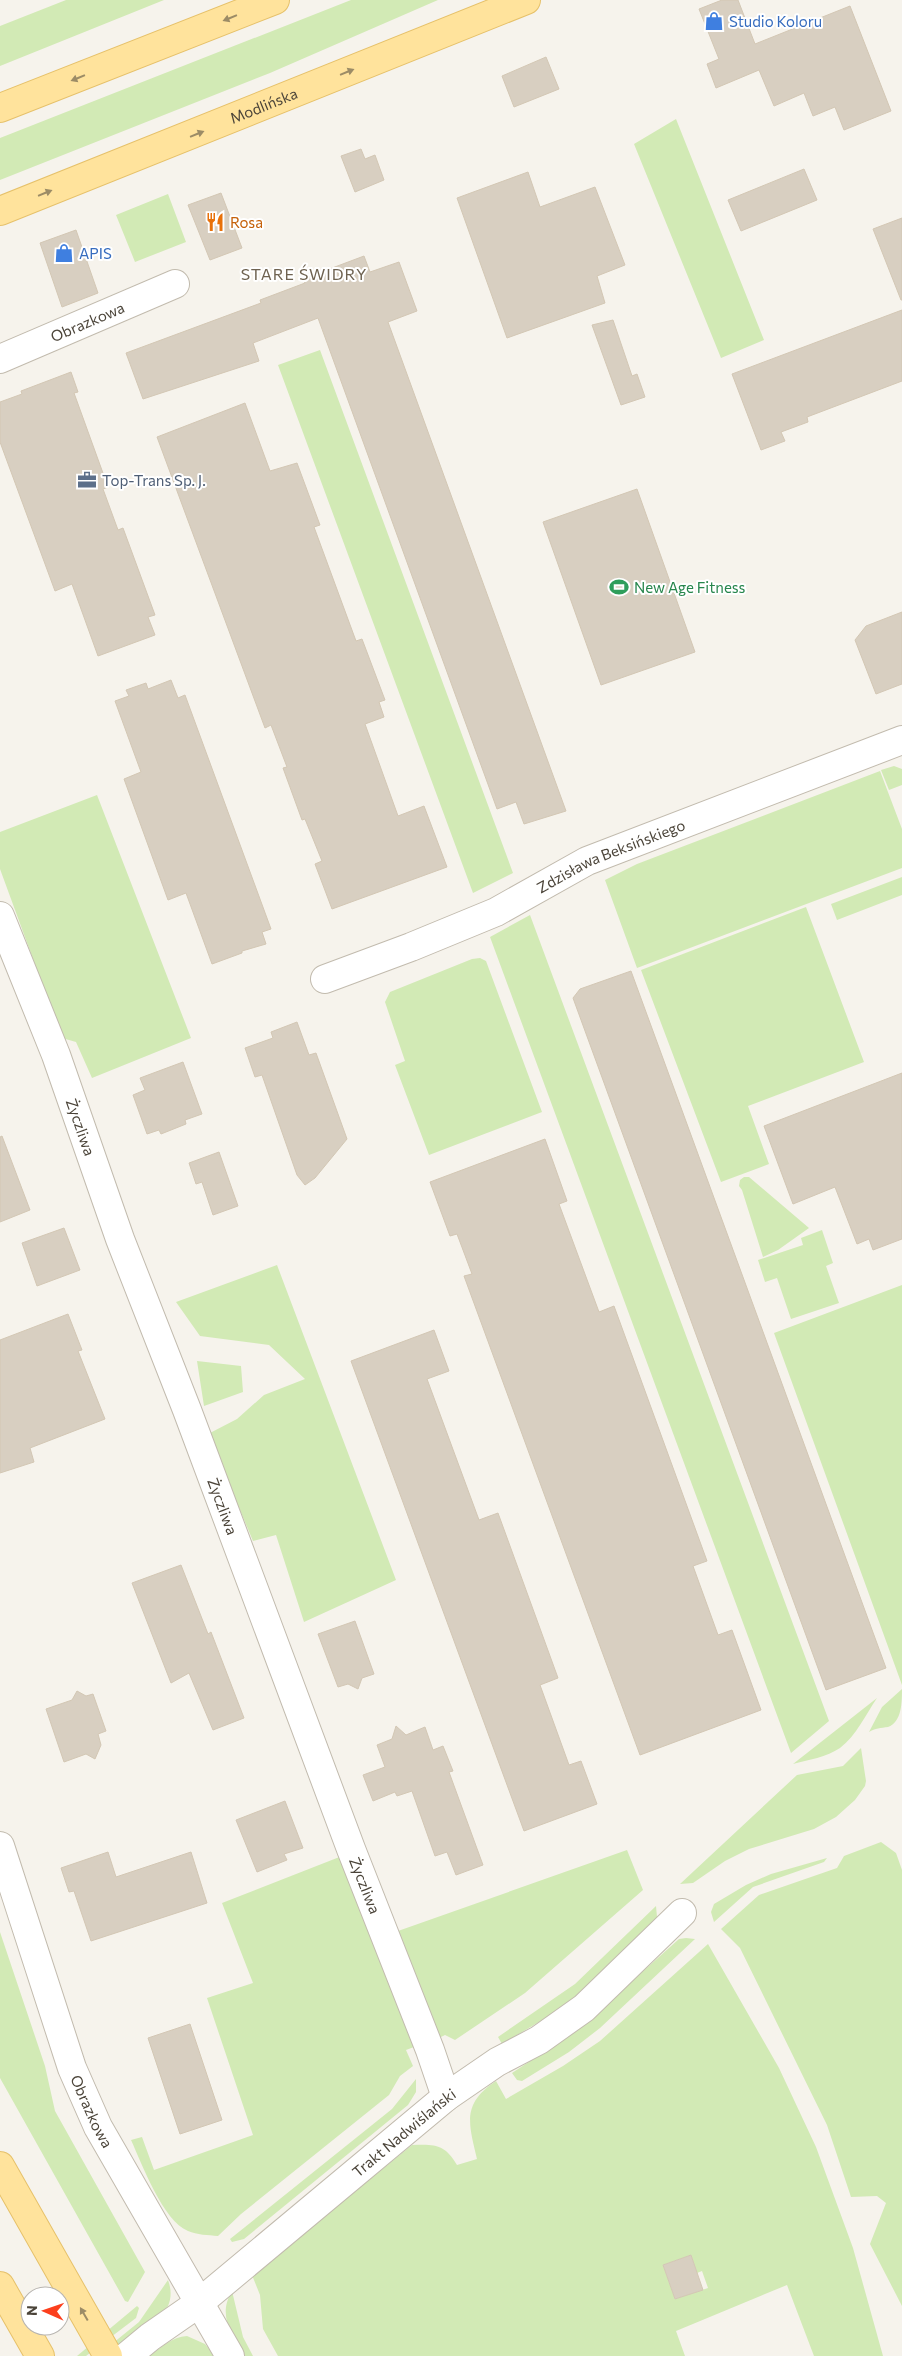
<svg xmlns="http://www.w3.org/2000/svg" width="902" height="2356" font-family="Commissioner,sans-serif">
	<rect width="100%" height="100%" fill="#f6f3ec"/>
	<path fill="#d2eab5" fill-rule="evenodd" d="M 66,0 L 164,0 L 0,66 L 0,26 Z
		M 351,0 L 438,0 L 270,73 L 0,180 L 0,138 Z
		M 676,119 L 764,340 L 721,358 L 634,144 Z
		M 168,194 L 186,242 L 135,262 L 116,215 Z
		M 320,350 L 513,873 L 473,893 L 278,365 Z
		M 894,766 L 902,769 L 902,785 L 889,790 L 881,770 Z
		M 880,771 L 902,829 L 902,868 L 637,968 L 605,880 L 637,864 Z
		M 97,795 L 191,1038 L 92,1078 L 76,1042 L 62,1038 L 0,869 L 0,832 Z
		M 902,877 L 902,895 L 837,920 L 831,904 Z
		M 806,907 L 864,1062 L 748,1106 L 769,1164 L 721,1182 L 641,970 Z
		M 530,915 L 829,1721 L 791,1753 L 490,937 Z
		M 480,958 L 486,961 L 542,1112 L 429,1155 L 395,1065 L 405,1061 L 385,1002 L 390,992 L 472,959 Z
		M 744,1177 L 749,1177 L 809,1228 L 778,1250 L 763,1257 L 742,1190 L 739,1186 L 740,1180 Z
		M 822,1230 L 833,1263 L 826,1266 L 839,1303 L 791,1319 L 777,1278 L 765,1282 L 758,1260 L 803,1245 L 801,1238 Z
		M 277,1265 L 396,1580 L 304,1622 L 276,1535 L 253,1541 L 208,1434 L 237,1419 L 264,1395 L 305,1379 L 269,1345 L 200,1336 L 176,1302 Z
		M 902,1285 L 902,1685 L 774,1333 Z
		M 197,1361 L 241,1366 L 243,1392 L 204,1406 Z
		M 902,1689 C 902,1702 902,1722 888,1727 C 881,1728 875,1728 869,1732 L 882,1707 Z
		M 877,1698 C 866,1714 856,1736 840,1748 C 827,1757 808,1760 793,1764 Z
		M 861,1748 L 866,1781 L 865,1786 L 855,1800 L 836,1817 L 814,1829 L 749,1849 L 725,1861 L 693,1883 L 680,1884 L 797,1775 L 843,1766 Z
		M 881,1842 L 896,1853 L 902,1870 L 902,2306 L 870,2244 L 886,2203 L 877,2196 L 851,2197 L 827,2125 L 740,1948 L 721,1929 L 759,1895 L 837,1868 L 844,1856 Z
		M 627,1850 L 643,1890 L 525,1993 L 455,2040 L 445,2035 L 439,2038 L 398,1931 Z
		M 342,1856 L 414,2047 L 406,2050 L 413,2066 L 400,2076 L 389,2095 L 241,2214 L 218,2236 C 208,2235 197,2235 188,2231 C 163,2221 142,2164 131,2140 L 142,2137 L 154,2170 L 253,2135 L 207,1998 L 253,1983 L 222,1903 Z
		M 827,1858 L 824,1862 L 753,1887 L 714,1922 L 711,1912 L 714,1904 L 746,1885 L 771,1874 Z
		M 656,1906 L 657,1917 L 654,1923 L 564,2007 L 502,2044 L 498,2037 L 575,1984 Z
		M 0,1932 L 45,2066 L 55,2111 L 145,2272 L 128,2302 L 125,2301 L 0,2078 Z
		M 686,1938 L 695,1939 L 600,2028 L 569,2052 L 522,2081 L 517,2080 L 512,2073 L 562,2040 L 592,2017 L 679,1939 Z
		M 708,1944 L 779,2068 L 816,2147 L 853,2248 L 883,2356 L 814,2356 L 787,2285 L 676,2331 L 685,2356 L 278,2356 L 263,2329 L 260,2295 L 252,2275 L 412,2145 C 435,2144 445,2144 457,2165 L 477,2159 C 469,2124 461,2104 496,2081 L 506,2099 L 563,2066 L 600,2041 ZM 691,2255 L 697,2273 L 702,2271 L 708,2288 L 675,2299 L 663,2265 Z
		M 416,2079 L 416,2092 L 408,2105 L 244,2239 L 232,2242 L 230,2239 L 392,2109 Z
		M 168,2280 C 171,2288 172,2297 168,2306 C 164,2313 116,2353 109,2356 C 106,2356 100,2356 97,2356 L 139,2322 Z
		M 232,2291 L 243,2337 L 253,2356 L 245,2356 C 232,2334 217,2316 232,2291 Z
		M 137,2306 L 139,2308 L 136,2318 L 86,2356 L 77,2356 Z
		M 187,2336 L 205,2344 L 215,2356 L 150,2356 C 161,2347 172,2337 187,2336 Z"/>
	<path fill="#d8cfc1" stroke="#d3c7b4" d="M 722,0 L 738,0 L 755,44 L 850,6 L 891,111 L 844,130 L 835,107 L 813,116 L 804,93 L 774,106 L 759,70 L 716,88 L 707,64 L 719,59 L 699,9 Z
		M 546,57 L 559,89 L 514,107 L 502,76 Z
		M 361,149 L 365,159 L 375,155 L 384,180 L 355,192 L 341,156 Z
		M 804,169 L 817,200 L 741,231 L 728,200 Z
		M 528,172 L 540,207 L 595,187 L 625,265 L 597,276 L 605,303 L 507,338 L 457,198 Z
		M 221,193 L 242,248 L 210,260 L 188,205 Z
		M 902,218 L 902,300 L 901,300 L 873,229 Z
		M 76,230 L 98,293 L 62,307 L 40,243 Z
		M 364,256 L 370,272 L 399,262 L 417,311 L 388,322 L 566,811 L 524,824 L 516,802 L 497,809 L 318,318 L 253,343 L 259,361 L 143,399 L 126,353 L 261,303 L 260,300 L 305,283 L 303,279 Z
		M 902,310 L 902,381 L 807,417 L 808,422 L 781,432 L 785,441 L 761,450 L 732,374 Z
		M 613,320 L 632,376 L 637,374 L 645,397 L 621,405 L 592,325 Z
		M 71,372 L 78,392 L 74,393 L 108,487 L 103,489 L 118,530 L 123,528 L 155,615 L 148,617 L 155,635 L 98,656 L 72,584 L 55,591 L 0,442 L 0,402 L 22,394 L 21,391 Z
		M 245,403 L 270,471 L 297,463 L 320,525 L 314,527 L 356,641 L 362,639 L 385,700 L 379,702 L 384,717 L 365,724 L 398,816 L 424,806 L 447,867 L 332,909 L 315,864 L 322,861 L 305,819 L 302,820 L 283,768 L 287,767 L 271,725 L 265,728 L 157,437 Z
		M 637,489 L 695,652 L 601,685 L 543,522 Z
		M 902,612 L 902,684 L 876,694 L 855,640 L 866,626 Z
		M 171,680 L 178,698 L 185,695 L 271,929 L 262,932 L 266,944 L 242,951 L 242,953 L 212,964 L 186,893 L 168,900 L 124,779 L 141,772 L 115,701 L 129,696 L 126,690 L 146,683 L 148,689 Z
		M 631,971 L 886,1668 L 826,1690 L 573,998 L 580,989 Z
		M 297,1022 L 309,1055 L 316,1053 L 347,1139 L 315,1178 L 305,1185 L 297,1175 L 262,1075 L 255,1077 L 245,1048 L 273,1038 L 271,1032 Z
		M 183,1062 L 202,1114 L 185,1120 L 186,1124 L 161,1134 L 159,1130 L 147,1134 L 133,1095 L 145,1090 L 140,1078 Z
		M 902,1073 L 902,1239 L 873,1250 L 869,1239 L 857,1244 L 835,1187 L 793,1204 L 764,1126 Z
		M 2,1136 L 30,1210 L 0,1222 L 0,1137 Z
		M 545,1139 L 567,1201 L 559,1204 L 599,1312 L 614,1306 L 707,1561 L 693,1566 L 718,1635 L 732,1630 L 761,1710 L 640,1755 L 464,1276 L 472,1274 L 457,1234 L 450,1236 L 430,1182 Z
		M 219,1152 L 238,1206 L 213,1215 L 202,1182 L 196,1184 L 189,1163 Z
		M 64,1228 L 80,1270 L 37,1286 L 22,1243 Z
		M 68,1314 L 82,1350 L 78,1351 L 105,1419 L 30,1448 L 34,1462 L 0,1473 L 0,1340 Z
		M 434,1330 L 449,1371 L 427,1379 L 479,1520 L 498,1513 L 558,1678 L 540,1685 L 569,1765 L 581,1761 L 597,1804 L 524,1831 L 351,1361 Z
		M 181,1565 L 208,1634 L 211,1632 L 244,1718 L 213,1730 L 189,1673 L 171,1683 L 132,1583 Z
		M 355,1621 L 374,1674 L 362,1678 L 358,1689 L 348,1684 L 338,1687 L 318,1634 Z
		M 77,1691 L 86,1696 L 93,1694 L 106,1731 L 98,1734 L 101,1745 L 95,1759 L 86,1754 L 64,1762 L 46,1709 L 72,1700 Z
		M 396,1726 L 406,1735 L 425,1727 L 433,1750 L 443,1746 L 453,1771 L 449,1772 L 483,1865 L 456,1875 L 447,1852 L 435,1856 L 412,1791 L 397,1796 L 395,1792 L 373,1801 L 363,1775 L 385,1767 L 377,1745 L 392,1739 Z
		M 285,1801 L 303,1848 L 284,1854 L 287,1860 L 257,1872 L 236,1820 Z
		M 108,1852 L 116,1877 L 191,1852 L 207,1903 L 91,1941 L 74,1891 L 69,1892 L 61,1868 Z
		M 190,2024 L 222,2120 L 180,2134 L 148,2038 Z
		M 691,2255 L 703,2290 L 675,2299 L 663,2265 Z"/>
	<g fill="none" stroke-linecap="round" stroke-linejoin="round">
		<g stroke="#c2bbae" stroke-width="30">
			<g id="minor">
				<path id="s1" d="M 0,359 L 175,284"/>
				<path id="s2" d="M 0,916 L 56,1055 L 120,1239 L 187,1410 L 351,1849 L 430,2050 L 446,2097"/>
				<path id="s3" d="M 325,979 L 411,947 L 496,912 L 587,861 L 902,740"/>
				<path id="s4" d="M 0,1846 L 72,2068 L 98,2127 L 230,2356"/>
				<path id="s5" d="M 127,2356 L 150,2337 L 199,2303 L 446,2097 L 497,2062 L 539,2040 L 584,2008 L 682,1913"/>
			</g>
		</g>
		<g stroke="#e6c16a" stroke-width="30">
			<g id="major">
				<path d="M 0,108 L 275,0"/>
				<path id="s6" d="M 0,211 L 526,0"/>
				<path d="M 0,2166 L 108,2356"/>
				<path d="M 0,2286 L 40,2356"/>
			</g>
		</g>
		<use href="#minor" stroke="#fff" stroke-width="28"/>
		<use href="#major" stroke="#ffe39c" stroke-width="28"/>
	</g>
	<defs><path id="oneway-solid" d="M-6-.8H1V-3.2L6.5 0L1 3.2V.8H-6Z" transform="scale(1.25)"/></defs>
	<g fill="#9c8c66">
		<use href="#oneway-solid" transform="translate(230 18) rotate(158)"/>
		<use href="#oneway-solid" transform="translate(347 72) rotate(-22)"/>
		<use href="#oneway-solid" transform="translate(78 78) rotate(158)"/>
		<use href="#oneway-solid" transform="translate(197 134) rotate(-22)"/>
		<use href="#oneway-solid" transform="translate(45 193) rotate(-22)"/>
		<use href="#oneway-solid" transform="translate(84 2314) rotate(-120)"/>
	</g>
	<defs>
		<g id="shop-bare" transform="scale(1.5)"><path d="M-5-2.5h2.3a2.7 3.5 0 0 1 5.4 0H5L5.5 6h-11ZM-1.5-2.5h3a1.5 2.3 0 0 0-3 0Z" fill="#3f7fe0" stroke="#fff" stroke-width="2.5" paint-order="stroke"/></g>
		<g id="restaurant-bare" transform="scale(1.5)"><path d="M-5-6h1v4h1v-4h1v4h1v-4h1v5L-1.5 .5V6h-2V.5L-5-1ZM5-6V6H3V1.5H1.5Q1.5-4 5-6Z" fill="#e8710a" stroke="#fff" stroke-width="2.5" paint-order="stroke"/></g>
		<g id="office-bare" transform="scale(1.5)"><path d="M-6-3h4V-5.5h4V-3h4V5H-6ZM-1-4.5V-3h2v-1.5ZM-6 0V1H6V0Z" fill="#5c6f8a" stroke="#fff" stroke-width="2.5" paint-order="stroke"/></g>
		<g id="stadium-bare" transform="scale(1.5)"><path d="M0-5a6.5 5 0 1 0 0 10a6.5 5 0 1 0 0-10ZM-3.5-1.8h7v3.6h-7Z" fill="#2e9e5b" stroke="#fff" stroke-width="2.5" paint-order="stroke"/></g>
	</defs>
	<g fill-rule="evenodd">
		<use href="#shop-bare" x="714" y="21"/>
		<use href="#restaurant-bare" x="215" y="222"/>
		<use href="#shop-bare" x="64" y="253"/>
		<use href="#office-bare" x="87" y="480"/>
		<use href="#stadium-bare" x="619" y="587"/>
	</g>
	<g text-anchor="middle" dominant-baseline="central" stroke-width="4" stroke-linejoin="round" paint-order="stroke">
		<g font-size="15" fill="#366cbe" stroke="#fff" text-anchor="start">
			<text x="729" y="21">Studio Koloru</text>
			<text x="79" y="253">APIS</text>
		</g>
		<g font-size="15" fill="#4b4439" stroke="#fff">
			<text stroke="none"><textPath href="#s6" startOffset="284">Modlińska</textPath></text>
			<text stroke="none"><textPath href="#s1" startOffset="95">Obrazkowa</textPath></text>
			<text stroke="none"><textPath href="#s3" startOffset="312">Zdzisława Beksińskiego</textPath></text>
			<text stroke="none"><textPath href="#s2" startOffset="226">Życzliwa</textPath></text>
			<text stroke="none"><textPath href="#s2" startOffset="631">Życzliwa</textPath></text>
			<text stroke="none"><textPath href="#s2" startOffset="1036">Życzliwa</textPath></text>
			<text stroke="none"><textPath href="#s4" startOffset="281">Obrazkowa</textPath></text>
			<text stroke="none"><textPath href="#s5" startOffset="356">Trakt Nadwiślański</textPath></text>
		</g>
		<g font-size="15" fill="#c56008" stroke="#fff" text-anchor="start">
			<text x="230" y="222">Rosa</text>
		</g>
		<g font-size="15" fill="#4e5e75" stroke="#fff" text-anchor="start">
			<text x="102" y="480">Top-Trans Sp. J.</text>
		</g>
		<g font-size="15" fill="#27864d" stroke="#fff" text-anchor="start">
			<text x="634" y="587">New Age Fitness</text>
		</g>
		<g font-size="16" letter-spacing="1" fill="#6e6250" stroke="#fff">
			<text x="304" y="273">STARE ŚWIDRY</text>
		</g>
	</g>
	<g transform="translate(45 2311) rotate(272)"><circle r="24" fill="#ffffff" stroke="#b7b4b0"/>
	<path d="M0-4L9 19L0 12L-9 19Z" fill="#fc3f1d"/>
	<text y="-8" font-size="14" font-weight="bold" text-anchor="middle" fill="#4b4439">N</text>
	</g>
</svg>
